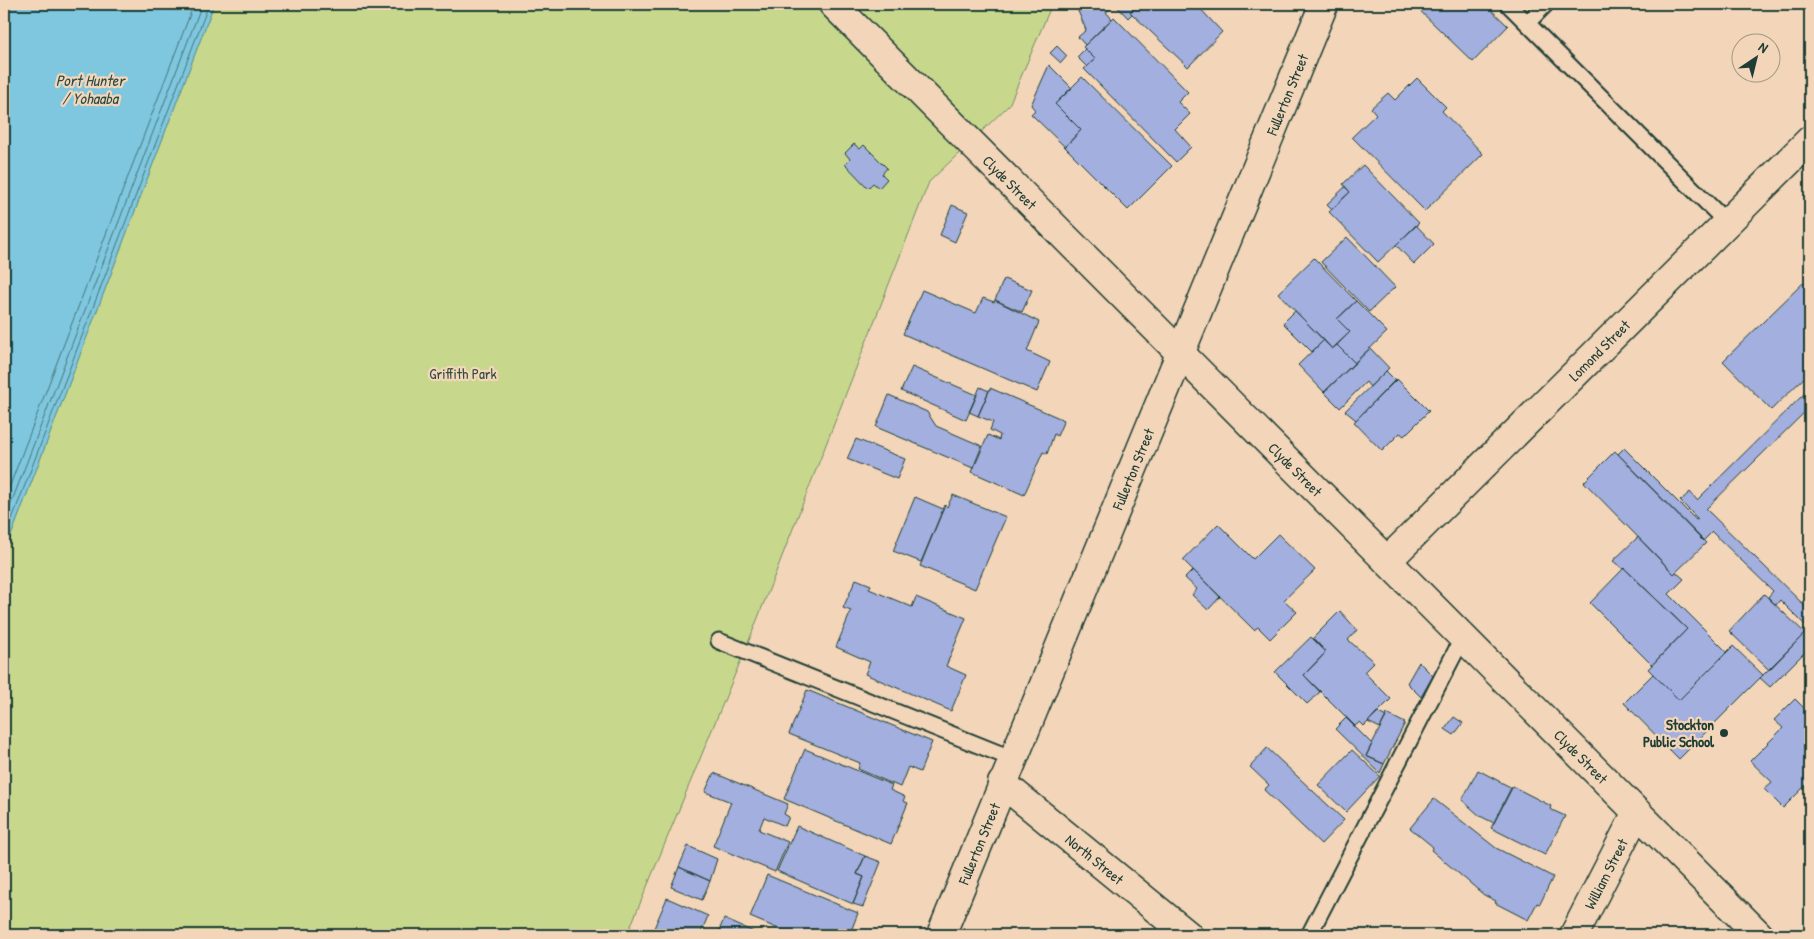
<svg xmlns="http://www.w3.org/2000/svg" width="1814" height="939" font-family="'Patrick Hand',sans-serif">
	<rect width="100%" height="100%" fill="#f3d6b9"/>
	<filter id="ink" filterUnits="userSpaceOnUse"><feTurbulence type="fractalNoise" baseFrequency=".02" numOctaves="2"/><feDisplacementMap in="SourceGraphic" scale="10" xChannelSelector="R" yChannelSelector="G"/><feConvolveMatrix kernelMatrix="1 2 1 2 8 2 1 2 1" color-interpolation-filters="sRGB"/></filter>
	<g filter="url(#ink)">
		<path fill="#c7d88d" stroke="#738a60" d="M 214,4 L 1052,4 L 1009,105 L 929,182 L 750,638 L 627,935 L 4,935 L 4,554 Z"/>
		<path fill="#7fc7df" stroke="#59909b" d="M 4,4 L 214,4 L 4,554 Z"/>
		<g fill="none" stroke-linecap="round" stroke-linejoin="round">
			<path stroke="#457478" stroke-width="1" d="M 4,501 L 194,4
				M 4,522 L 202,4
				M 4,540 L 209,4"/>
		</g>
		<path fill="#a2afdf" stroke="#1f3d34" d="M 1075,4 L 1107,4 L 1111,8 L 1106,12 L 1112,19 L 1085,45 L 1078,37 L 1086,30 Z
			M 1115,4 L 1139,4 L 1130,12 L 1132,14 L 1128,18 Z
			M 1139,4 L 1196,4 L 1222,32 L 1188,67 L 1130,12 Z
			M 1413,4 L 1485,4 L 1508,26 L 1473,62 Z
			M 1114,17 L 1188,92 L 1178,102 L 1190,114 L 1175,129 L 1191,147 L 1176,162 L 1084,69 L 1095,59 L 1083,47 Z
			M 1057,46 L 1067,56 L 1061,63 L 1050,53 Z
			M 1085,49 L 1095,59 L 1087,67 L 1077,57 Z
			M 1049,65 L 1072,88 L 1055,104 L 1081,130 L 1065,147 L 1031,114 L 1035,110 L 1031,105 Z
			M 1082,77 L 1172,166 L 1128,210 L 1065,147 L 1081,130 L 1055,104 Z
			M 1417,78 L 1446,107 L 1442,111 L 1483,154 L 1425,211 L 1352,137 L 1376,114 L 1371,108 L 1388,93 L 1395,100 Z
			M 854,144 L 860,149 L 864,145 L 887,168 L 882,174 L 887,179 L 879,188 L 873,183 L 868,188 L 845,164 L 850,159 L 845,153 Z
			M 1363,165 L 1419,223 L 1378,262 L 1329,212 L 1350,192 L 1343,184 Z
			M 1345,187 L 1350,192 L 1332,209 L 1327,204 Z
			M 952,205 L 968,212 L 955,242 L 940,235 Z
			M 1416,225 L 1434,244 L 1414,264 L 1396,245 Z
			M 1347,237 L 1395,287 L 1369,312 L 1321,262 Z
			M 1314,258 L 1356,301 L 1337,319 L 1350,332 L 1332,349 L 1278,293 Z
			M 1004,279 L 1032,290 L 1022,312 L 995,300 Z
			M 1804,282 L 1810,288 L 1810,372 L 1771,410 L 1723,361 Z
			M 922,290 L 976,313 L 983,298 L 994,302 L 995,300 L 1039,322 L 1027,351 L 1050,362 L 1037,392 L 903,334 Z
			M 1356,301 L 1387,332 L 1355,363 L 1337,345 L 1350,332 L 1337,319 Z
			M 1295,311 L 1324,340 L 1312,352 L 1283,323 Z
			M 1324,340 L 1332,349 L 1337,345 L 1355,363 L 1324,392 L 1298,365 Z
			M 1370,348 L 1389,368 L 1370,387 L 1366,382 L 1340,408 L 1324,392 Z
			M 912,367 L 977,395 L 966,420 L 901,391 Z
			M 1386,371 L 1395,380 L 1356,420 L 1345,411 Z
			M 1397,379 L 1429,411 L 1404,436 L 1400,433 L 1382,451 L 1354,422 Z
			M 980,387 L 989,391 L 978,416 L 969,412 Z
			M 990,388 L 1064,420 L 1057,436 L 1054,434 L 1047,454 L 1043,452 L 1024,495 L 972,472 L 988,435 L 999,440 L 1000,435 L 990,430 L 993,422 L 978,416 Z
			M 1810,388 L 1810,407 L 1706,509 L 1810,611 L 1810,655 L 1806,651 L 1770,687 L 1760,678 L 1805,633 L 1803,631 L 1807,627 L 1780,600 L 1776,605 L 1768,597 L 1773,591 L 1712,532 L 1703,541 L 1618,454 L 1624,448 L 1696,520 L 1698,519 L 1680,501 L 1690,492 L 1697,500 Z
			M 889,395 L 927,412 L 936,426 L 982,446 L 973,468 L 876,427 Z
			M 856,439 L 905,459 L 897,479 L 847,459 Z
			M 1615,451 L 1706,543 L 1674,574 L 1584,482 Z
			M 953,495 L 1006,517 L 975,589 L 920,566 L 945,505 L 947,507 Z
			M 915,497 L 943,509 L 921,562 L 893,551 Z
			M 1218,524 L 1253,559 L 1278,534 L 1315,570 L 1284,600 L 1297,612 L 1270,639 L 1258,627 L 1254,630 L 1183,560 Z
			M 1638,537 L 1674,574 L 1676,572 L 1684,579 L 1669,594 L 1727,652 L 1679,700 L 1648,669 L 1687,629 L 1624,568 L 1623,569 L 1613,561 Z
			M 1624,568 L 1687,629 L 1652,665 L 1590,603 Z
			M 1193,570 L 1220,597 L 1208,610 L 1192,595 L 1197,589 L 1185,578 Z
			M 856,579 L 871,585 L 869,589 L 912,607 L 916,597 L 966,618 L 946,666 L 966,675 L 951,711 L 865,674 L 870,662 L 836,647 L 851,611 L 843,608 Z
			M 1764,594 L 1805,633 L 1769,670 L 1729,631 Z
			M 1340,611 L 1357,630 L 1348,640 L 1374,662 L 1364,672 L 1391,699 L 1364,726 L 1360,722 L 1355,726 L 1304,675 L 1326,652 L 1313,638 Z
			M 1311,637 L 1326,652 L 1304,675 L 1320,692 L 1307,704 L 1275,672 Z
			M 1733,646 L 1763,675 L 1679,759 L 1624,703 L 1653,674 L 1679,700 Z
			M 1419,662 L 1433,676 L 1421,697 L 1407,683 Z
			M 807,690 L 932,742 L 920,772 L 908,767 L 900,787 L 858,769 L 860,763 L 789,734 Z
			M 1795,699 L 1810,714 L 1810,781 L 1783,808 L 1764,789 L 1772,782 L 1750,761 L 1783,728 L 1774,720 Z
			M 1377,712 L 1386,717 L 1380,728 L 1368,722 Z
			M 1387,714 L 1405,723 L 1384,764 L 1366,756 Z
			M 1454,717 L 1463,723 L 1454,735 L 1445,729 Z
			M 1346,718 L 1372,744 L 1366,756 L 1384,764 L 1380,773 L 1335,729 Z
			M 1267,748 L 1344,820 L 1321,844 L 1264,790 L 1269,785 L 1250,767 Z
			M 805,749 L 892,785 L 890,790 L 905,797 L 903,801 L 908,803 L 891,844 L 784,799 Z
			M 1352,750 L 1380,776 L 1346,812 L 1318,785 Z
			M 1478,770 L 1512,788 L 1494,823 L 1480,816 L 1462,800 Z
			M 714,773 L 788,804 L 784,814 L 789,817 L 785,826 L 764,817 L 759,830 L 788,842 L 775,872 L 713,846 L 731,802 L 705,792 Z
			M 1512,786 L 1551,806 L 1550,809 L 1565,816 L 1545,855 L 1491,828 Z
			M 1434,799 L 1496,848 L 1553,877 L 1540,904 L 1537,903 L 1528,920 L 1495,903 L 1496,901 L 1484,895 L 1431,850 L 1433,847 L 1410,828 Z
			M 797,826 L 865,856 L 857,874 L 864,877 L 853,904 L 777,871 Z
			M 688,846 L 717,859 L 710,881 L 679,867 Z
			M 865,856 L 881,862 L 863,907 L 853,904 L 864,877 L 857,874 Z
			M 679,867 L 710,881 L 702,900 L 671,887 Z
			M 767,875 L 858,913 L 851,931 L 856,933 L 855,935 L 793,935 L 750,917 Z
			M 667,898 L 708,916 L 700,935 L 651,935 Z
			M 724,919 L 756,933 L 755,935 L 717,935 Z"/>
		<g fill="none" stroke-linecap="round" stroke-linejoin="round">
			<g stroke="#1f3d34" stroke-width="19">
				<path id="lane" d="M 1508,4 L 1727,223
					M 1527,23 L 1546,4
					M 719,641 L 1013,759
					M 1309,935 L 1463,637"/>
			</g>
			<g stroke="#1f3d34" stroke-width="31">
				<g id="street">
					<path id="s1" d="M 833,4 L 1759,935"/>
					<path id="s2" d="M 1387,561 L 1810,140"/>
					<path id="s3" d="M 1002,783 L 1188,935"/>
					<path id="s4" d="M 1574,935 L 1637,812"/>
				</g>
			</g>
			<g stroke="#1f3d34" stroke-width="31">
				<g id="secondary">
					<path id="s5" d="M 941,935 L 1324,4"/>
				</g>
			</g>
			<use href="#lane" stroke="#f3d6b9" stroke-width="15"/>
			<use href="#street" stroke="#f3d6b9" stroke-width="28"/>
			<use href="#secondary" stroke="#f3d6b9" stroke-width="28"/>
		</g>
	</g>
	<circle fill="#1f3d34" stroke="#f3d6b9" stroke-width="2" cx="1724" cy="733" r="5"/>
	<g text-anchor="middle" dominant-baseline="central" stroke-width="4.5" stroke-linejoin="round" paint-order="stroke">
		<g font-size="15" fill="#1f3d34" stroke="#f3d6b9">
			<text stroke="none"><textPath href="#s5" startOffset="909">Fullerton Street</textPath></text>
			<text stroke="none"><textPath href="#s1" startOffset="251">Clyde Street</textPath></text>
			<text stroke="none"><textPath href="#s2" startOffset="299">Lomond Street</textPath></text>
			<text stroke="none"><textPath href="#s5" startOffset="504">Fullerton Street</textPath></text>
			<text stroke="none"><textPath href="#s1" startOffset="656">Clyde Street</textPath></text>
			<text stroke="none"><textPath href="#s1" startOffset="1061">Clyde Street</textPath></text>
			<text stroke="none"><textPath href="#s5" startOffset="99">Fullerton Street</textPath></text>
			<text stroke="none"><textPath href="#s3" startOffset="120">North Street</textPath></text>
			<text stroke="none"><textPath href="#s4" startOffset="69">William Street</textPath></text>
		</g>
		<g font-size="15" fill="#304c3d" stroke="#f3d6b9">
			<text x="463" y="373">Griffith Park</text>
		</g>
		<g font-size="15" font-weight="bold" fill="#1f3d34" stroke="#f3d6b9" text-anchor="end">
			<text x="1714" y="724">Stockton<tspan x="1714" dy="17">Public School</tspan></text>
		</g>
		<g font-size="16" font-style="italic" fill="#294b45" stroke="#f3d6b9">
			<text x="90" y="80">Port Hunter<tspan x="90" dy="18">/ Yohaaba</tspan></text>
		</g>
	</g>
	<rect width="1814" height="939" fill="none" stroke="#f3d6b9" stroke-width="20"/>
	<rect x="10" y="10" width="1794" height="919" fill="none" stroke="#1f3d34" stroke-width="2" filter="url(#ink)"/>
	<g transform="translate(1756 58) rotate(35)"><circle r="24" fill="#f3d6b9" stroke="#9e9984"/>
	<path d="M0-4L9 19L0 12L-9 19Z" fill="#1f3d34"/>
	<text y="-8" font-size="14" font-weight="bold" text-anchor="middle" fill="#1f3d34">N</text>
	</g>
</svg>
